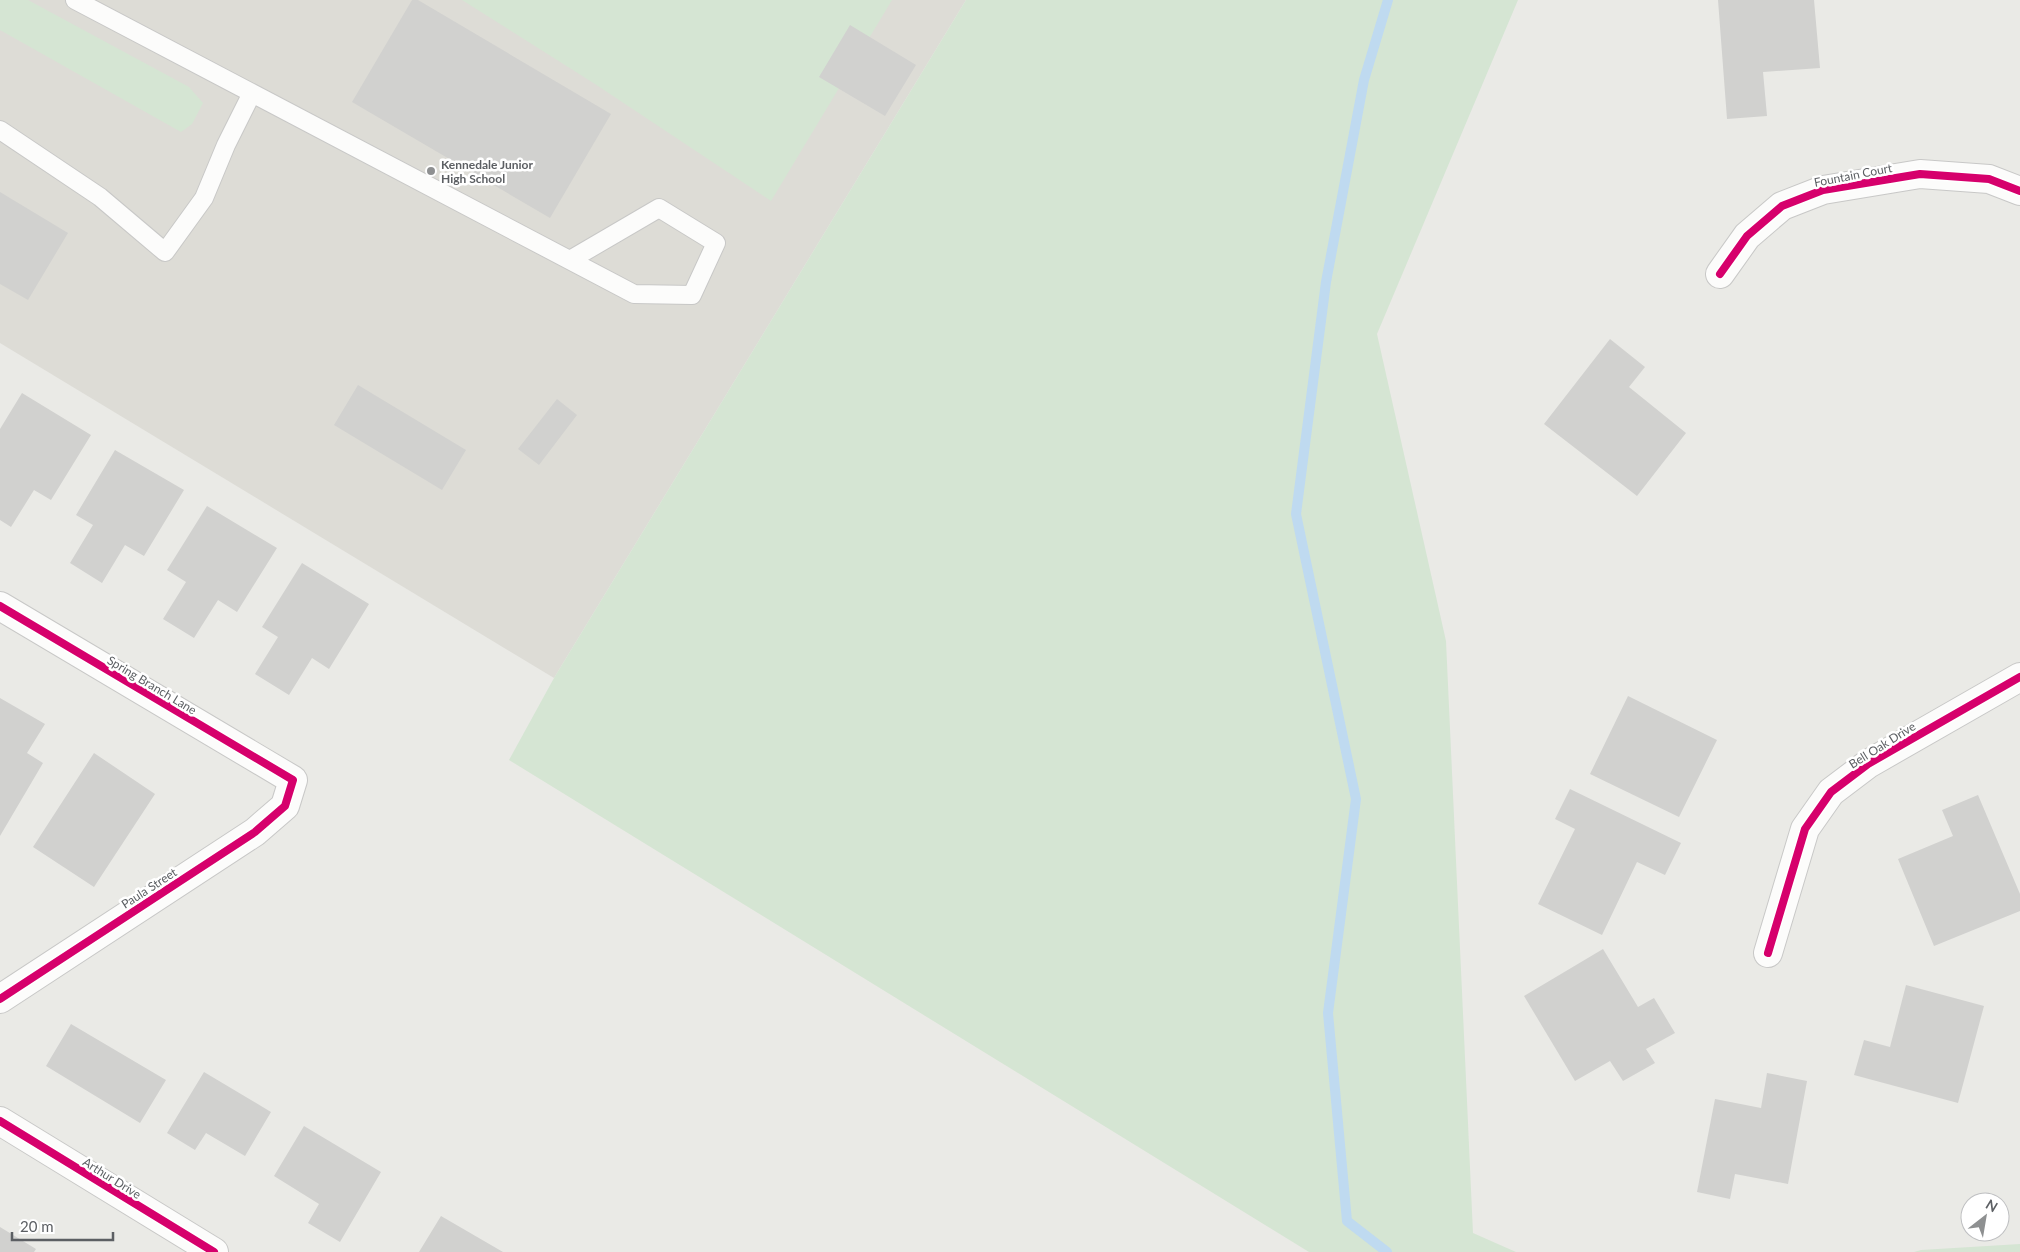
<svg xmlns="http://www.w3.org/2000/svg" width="2020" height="1252" font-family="Lato,sans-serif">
	<rect width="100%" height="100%" fill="#eaeae6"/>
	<path fill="#dddcd6" d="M 0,0 L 966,0 L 554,678 L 0,343 Z"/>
	<path fill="#d5e5d3" d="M 0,0 L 28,0 L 189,87 L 203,103 L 192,124 L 181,132 L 0,30 Z
		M 462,0 L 892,0 L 771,201 L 595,84 Z
		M 966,0 L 1518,0 L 1377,334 L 1446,641 L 1473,1233 L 1516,1252 L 1309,1252 L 509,760 L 554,678 Z
		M 2020,1244 L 2020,1252 L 1914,1252 L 1921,1250 Z"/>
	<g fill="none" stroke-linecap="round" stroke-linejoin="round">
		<path stroke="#bfdaf0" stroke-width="10" d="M 1387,1252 L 1347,1221 L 1328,1013 L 1356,799 L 1296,514 L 1326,282 L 1364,80 L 1388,0"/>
	</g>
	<path fill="#d1d1cf" d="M 412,0 L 418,0 L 611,114 L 550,218 L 352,102 Z
		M 1718,0 L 1814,0 L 1820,68 L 1763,72 L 1767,116 L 1727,119 Z
		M 850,25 L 916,65 L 885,116 L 819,77 Z
		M 0,192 L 68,233 L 28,300 L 0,284 Z
		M 1610,339 L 1645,367 L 1629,387 L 1686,433 L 1637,496 L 1544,424 Z
		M 358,385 L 466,450 L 442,490 L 334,425 Z
		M 22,393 L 91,435 L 51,500 L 34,490 L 11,527 L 0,520 L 0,429 Z
		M 557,399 L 577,415 L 539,465 L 518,449 Z
		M 115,450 L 184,490 L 144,556 L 125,545 L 102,583 L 70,563 L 93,525 L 76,515 Z
		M 207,506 L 277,548 L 237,612 L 218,600 L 194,638 L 163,619 L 186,582 L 167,570 Z
		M 302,563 L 369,604 L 329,669 L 312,658 L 289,695 L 255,674 L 278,637 L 262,627 Z
		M 1628,696 L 1717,740 L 1679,817 L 1590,774 Z
		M 0,698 L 45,724 L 27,753 L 43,763 L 0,836 Z
		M 94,753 L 155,794 L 94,887 L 33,847 Z
		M 1570,789 L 1681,843 L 1665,875 L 1637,862 L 1602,935 L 1538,904 L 1575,829 L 1555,819 Z
		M 1978,795 L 2020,894 L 2020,911 L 1934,946 L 1898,859 L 1953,836 L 1942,810 Z
		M 1603,949 L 1638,1007 L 1654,998 L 1675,1033 L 1646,1049 L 1655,1063 L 1623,1081 L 1610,1061 L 1575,1081 L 1524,996 Z
		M 1906,985 L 1984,1006 L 1958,1103 L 1854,1075 L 1864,1040 L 1890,1047 Z
		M 71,1024 L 166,1080 L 140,1123 L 46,1066 Z
		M 204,1072 L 271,1112 L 245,1156 L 206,1133 L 195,1150 L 167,1133 Z
		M 1767,1073 L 1807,1081 L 1788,1184 L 1735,1174 L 1730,1199 L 1697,1192 L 1715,1099 L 1761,1108 Z
		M 304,1126 L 381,1172 L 340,1242 L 308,1223 L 319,1204 L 274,1176 Z
		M 441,1216 L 503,1252 L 419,1252 Z
		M 0,1227 L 36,1249 L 34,1252 L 0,1252 Z"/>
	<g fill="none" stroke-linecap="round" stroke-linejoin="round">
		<g stroke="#c8c8c7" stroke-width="20">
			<path id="lane" d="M 75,0 L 634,294 L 692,295 L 716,243 L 659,208 L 570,260
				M 0,130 L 100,197 L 165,252 L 204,198 L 226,145 L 252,93"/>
		</g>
		<g stroke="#c8c8c7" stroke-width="30">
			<path id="street" d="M 1720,274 L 1747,236 L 1782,206 L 1823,190 L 1920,174 L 1989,179 L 2020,191
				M 0,606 L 293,780 L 285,806 L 255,832 L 0,999
				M 1768,953 L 1805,829 L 1831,792 L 1868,764 L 2020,677
				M 0,1121 L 214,1252"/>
		</g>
		<use href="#lane" stroke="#fcfcfb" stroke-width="18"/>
		<use href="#street" stroke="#fcfcfb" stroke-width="28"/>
		<g stroke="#fff" stroke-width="11">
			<path id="cycleway" d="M 1720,274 L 1747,236 L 1782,206 L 1823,190 L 1920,174 L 1989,179 L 2020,191
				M 0,606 L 293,780 L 285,806 L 255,832 L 0,999
				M 1768,953 L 1805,829 L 1831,792 L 1868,764 L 2020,677
				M 0,1121 L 214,1252"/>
		</g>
		<use href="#cycleway" stroke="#d6006c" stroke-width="8"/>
	</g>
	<circle fill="#8e9091" stroke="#fff" stroke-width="2" cx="431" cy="171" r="5"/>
	<g text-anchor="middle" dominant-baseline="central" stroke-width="5" stroke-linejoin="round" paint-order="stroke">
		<g font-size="12" font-weight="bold" fill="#5c5f63" stroke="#fff" text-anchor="start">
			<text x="441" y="164">Kennedale Junior<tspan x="441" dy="14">High School</tspan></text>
		</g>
		<g font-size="12" fill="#5c5f63" stroke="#fff">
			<text transform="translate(1853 175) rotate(-11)">Fountain Court</text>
			<text transform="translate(152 685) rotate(31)">Spring Branch Lane</text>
			<text transform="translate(1882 745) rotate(-32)">Bell Oak Drive</text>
			<text transform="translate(149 888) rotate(-33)">Paula Street</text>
			<text transform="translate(112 1178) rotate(32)">Arthur Drive</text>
		</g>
	</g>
	<g transform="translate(1985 1217) rotate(31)"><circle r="24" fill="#ffffff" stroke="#bebfc1"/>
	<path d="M0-4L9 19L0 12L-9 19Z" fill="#8e9091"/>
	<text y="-8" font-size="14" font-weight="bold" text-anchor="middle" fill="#5c5f63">N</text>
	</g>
	<path d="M12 1232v8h101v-8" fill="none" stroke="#5c5f63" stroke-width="2.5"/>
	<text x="20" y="1232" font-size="15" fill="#5c5f63" stroke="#ffffff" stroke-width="4" paint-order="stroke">20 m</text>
</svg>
